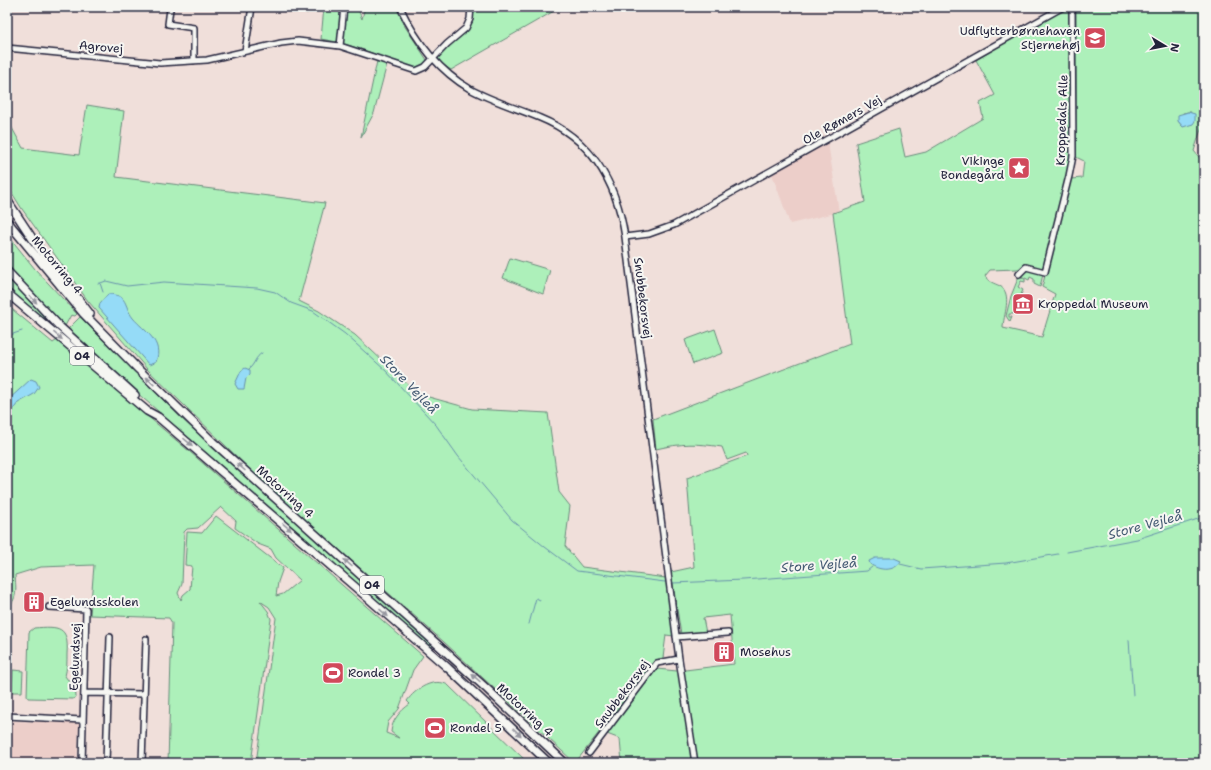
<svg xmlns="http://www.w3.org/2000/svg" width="1211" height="770" font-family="'Shantell Sans',sans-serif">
	<rect width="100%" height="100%" fill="#f0dfda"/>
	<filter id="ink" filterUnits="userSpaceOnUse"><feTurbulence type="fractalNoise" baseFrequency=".025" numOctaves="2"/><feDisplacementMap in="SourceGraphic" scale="8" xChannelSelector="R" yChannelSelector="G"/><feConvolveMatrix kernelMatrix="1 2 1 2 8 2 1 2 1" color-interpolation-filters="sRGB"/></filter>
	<g filter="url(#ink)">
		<path fill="#eccec9" d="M 828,143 L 839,212 L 790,224 L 772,174 Z
			M 12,721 L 79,723 L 77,763 L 10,763 Z"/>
		<path fill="#adf0ba" stroke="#68897a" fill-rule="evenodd" d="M 269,7 L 308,7 L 308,13 Z
			M 324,7 L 357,7 L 362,19 L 365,7 L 397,7 L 404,25 L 427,60 L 420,69 L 411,69 C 382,57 353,44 321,39 Z
			M 474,7 L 520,7 L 554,11 L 451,70 L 435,59 L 472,23 Z
			M 1076,7 L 1204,7 L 1204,120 L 1194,151 L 1204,163 L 1204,763 L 1139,763 L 1137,758 L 1132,763 L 622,763 L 620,739 L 607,734 L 657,669 L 677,671 L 734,664 L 730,615 L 703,618 L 706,633 L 681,634 L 671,572 L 694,567 L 687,478 L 747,456 L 746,453 L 727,460 L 722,447 C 696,443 682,443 656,449 L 653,419 L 850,344 L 833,213 L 865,202 L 856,143 L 899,129 L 905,157 L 926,152 L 983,118 L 980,103 L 995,95 L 976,60 L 1062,10 L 1064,11 L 1067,8 L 1070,10 L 1072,141 L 1070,168 L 1044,268 L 990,270 L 985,276 C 988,282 994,283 1000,286 C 1013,294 1003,316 1003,328 L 1042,337 L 1055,294 L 1042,287 L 1071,179 L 1082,178 L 1084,161 L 1076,157 ZM 1188,112 L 1191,112 L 1183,127 L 1178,121 L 1183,113 Z
			M 377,61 L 387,64 L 374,113 L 361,137 Z
			M 87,105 L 124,111 L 116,177 L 325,203 L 299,301 L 319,311 L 355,335 L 418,394 L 472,409 L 548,413 L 559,492 L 570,506 L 565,546 L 582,567 L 666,578 L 674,636 L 666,635 L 663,658 L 656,660 L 575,763 L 444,642 L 268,487 L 147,369 L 88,301 L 22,209 L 7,185 L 7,119 L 23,148 L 79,155 Z
			M 7,234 L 35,269 L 77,314 L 75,316 L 71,315 L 65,326 L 7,266 Z
			M 510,258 L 550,270 L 543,294 L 503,278 Z
			M 1026,269 L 1043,274 L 1040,287 L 1034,284 L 1034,279 L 1030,277 L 1029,280 L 1021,276 Z
			M 1019,276 L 1025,279 L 1025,282 L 1021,281 L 1018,287 L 1023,290 L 1019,299 L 1014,298 L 1013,301 L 1017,303 L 1013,314 L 1009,314 L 1009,317 L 1012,317 L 1010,322 L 1006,316 L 1011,296 Z
			M 7,277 L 59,331 L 57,332 L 7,291 Z
			M 7,305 L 53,343 L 57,340 L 189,451 L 423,656 L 413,670 L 399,709 L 388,722 L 386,733 L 399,738 L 391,732 C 392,720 400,711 410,704 L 407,701 C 415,689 434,677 448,685 L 528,763 L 256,763 L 276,618 L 269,607 L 260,601 L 268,611 L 271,619 L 251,763 L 168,763 L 172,623 L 169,618 L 90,615 L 94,565 L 41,567 L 15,575 C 16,589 18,599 7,608 ZM 221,507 L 236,521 L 235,528 L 258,544 L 271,549 L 276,558 L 300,580 L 283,594 L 276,596 L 278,582 L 283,568 L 216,516 L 202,533 L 187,532 L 185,565 L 192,566 L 190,589 L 183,595 L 181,600 L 178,593 L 182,584 L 184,532 L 187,529 L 198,528 Z
			M 80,317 L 183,420 L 433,645 L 431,648 L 136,392 L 68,329 Z
			M 715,329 L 723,353 L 693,364 L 685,340 Z
			M 34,628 C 59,626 69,626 67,654 C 67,662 67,669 65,676 L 68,680 L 75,681 L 76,697 L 73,699 L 28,698 L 27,696 L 29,632 Z
			M 13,670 L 23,671 L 22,692 L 12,692 Z"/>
		<path fill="#95dbf7" stroke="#6791ac" d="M 1188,112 L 1195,114 L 1195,121 L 1193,124 L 1183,127 L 1178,121 L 1178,115 Z
			M 108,294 C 129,295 123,305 133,318 C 144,331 164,341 156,362 L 149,365 L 99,308 L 100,303 Z
			M 245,368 L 250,370 L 250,374 L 246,378 L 244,389 L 238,389 L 235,384 L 241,371 Z
			M 31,379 L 36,381 L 39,387 L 34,394 L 18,403 L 12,411 L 7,411 L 8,400 Z
			M 875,558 L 894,558 L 901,561 C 895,572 879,571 870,564 L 869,561 Z"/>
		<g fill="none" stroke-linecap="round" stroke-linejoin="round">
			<path stroke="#6791ac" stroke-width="1" d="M 100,283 L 103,292
				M 98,284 L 106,281 L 127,286 L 164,282 L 257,288 L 275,292 L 291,303 L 313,311 L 345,334 L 386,371 L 436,425 L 458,456 L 512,520 L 545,547 L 577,571 L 665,582
				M 7,336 L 22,331
				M 249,369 C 255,364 255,357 262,353
				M 1067,552 L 1137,539 L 1204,517
				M 900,564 L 921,569 L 1006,563 L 1058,554
				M 673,583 L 743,580 L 867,571 L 872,567
				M 529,624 L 536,598 L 540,600
				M 1129,640 L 1133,695"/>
			<g stroke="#22223b" stroke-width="8">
				<path id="minor" d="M 400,7 C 416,41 437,70 470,89 C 492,101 516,108 540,118 C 592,139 617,184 625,237 L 679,659 L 695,763
					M 170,9 L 168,24 L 194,28 L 194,61
					M 340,46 L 344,7
					M 7,48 L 160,63 L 207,60 L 281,43 L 298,41 L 340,46 L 416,71 L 425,67 L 447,44 L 466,28 L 470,19 L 471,7
					M 245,51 L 252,7
					M 625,237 L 649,234 L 674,225 L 1063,7
					M 1019,274 L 1026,267 L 1045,272 L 1069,176 L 1073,156 L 1072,7
					M 49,607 L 86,609 L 82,763
					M 676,637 L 728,633
					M 7,657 L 8,657
					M 84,693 L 144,694
					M 7,716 L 82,720
					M 589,753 L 657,663 L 679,659
					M 106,763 L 110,637
					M 142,763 L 146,639"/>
			</g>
			<g stroke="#22223b" stroke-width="10">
				<path id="highway" d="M 7,200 L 38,247 L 90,314
					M 7,221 L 83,313 L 138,369 L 213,442 L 487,689 L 565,763
					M 7,271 L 60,327 L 135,395
					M 7,293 L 147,411 L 158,417 L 368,598 L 448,668 L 549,763"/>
			</g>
			<use href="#minor" stroke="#f6f6f2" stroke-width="5"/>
			<use href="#highway" stroke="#f6f6f2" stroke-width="7"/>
		</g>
		<defs><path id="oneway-solid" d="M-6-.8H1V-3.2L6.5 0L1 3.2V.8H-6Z"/></defs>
		<g fill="#9797a0">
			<use href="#oneway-solid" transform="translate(33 299) rotate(47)"/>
			<use href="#oneway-solid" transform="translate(58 336) rotate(40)"/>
			<use href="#oneway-solid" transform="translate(150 381) rotate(-136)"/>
			<use href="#oneway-solid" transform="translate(188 442) rotate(40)"/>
			<use href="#oneway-solid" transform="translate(241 467) rotate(-138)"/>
			<use href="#oneway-solid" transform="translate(287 527) rotate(41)"/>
			<use href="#oneway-solid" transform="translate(348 563) rotate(-138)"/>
			<use href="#oneway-solid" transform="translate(384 613) rotate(41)"/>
			<use href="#oneway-solid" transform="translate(476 678) rotate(-138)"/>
			<use href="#oneway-solid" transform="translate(517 732) rotate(43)"/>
		</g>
	</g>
	<defs>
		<g id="school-square" transform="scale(1.15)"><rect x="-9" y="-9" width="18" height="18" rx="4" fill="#d1495b" stroke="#f6f6f2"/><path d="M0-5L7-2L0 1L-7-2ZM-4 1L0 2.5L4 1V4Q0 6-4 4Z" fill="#fff"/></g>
		<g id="sight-square" transform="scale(1.15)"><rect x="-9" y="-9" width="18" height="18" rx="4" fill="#d1495b" stroke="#f6f6f2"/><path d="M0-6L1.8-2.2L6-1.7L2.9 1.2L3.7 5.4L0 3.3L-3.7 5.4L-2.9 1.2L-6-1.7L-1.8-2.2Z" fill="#fff"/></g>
		<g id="museum-square" transform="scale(1.15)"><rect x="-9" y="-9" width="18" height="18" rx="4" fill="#d1495b" stroke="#f6f6f2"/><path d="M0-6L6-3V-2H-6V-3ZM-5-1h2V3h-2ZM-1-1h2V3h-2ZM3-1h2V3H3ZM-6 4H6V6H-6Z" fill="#fff"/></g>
		<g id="building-square" transform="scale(1.15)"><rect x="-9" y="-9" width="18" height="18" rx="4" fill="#d1495b" stroke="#f6f6f2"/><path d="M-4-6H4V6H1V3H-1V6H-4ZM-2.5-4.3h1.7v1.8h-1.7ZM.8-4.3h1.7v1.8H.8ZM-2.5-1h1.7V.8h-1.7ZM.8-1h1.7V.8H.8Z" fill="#fff"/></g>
		<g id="stadium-square" transform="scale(1.15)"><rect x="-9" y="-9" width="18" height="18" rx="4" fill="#d1495b" stroke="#f6f6f2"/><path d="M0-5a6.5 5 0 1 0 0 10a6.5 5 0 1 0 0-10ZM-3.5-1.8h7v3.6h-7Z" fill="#fff"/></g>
	</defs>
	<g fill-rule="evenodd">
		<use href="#school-square" x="1095" y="38"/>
		<use href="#sight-square" x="1019" y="168"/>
		<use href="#museum-square" x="1023" y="304"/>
		<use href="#building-square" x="34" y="602"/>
		<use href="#building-square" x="724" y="652"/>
		<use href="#stadium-square" x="333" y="673"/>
		<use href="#stadium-square" x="435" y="728"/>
	</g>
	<g text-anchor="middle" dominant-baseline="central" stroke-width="4" stroke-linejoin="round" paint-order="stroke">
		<g fill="#f6f6f2" stroke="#626272" stroke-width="1">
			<rect x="70" y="347" width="24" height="18" rx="3"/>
			<rect x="360" y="576" width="24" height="18" rx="3"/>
		</g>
		<g font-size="11" font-weight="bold" fill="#22223b">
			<text x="82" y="356">O4</text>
			<text x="372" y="585">O4</text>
		</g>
		<g font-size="12" fill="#22223b" stroke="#f6f6f2" text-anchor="start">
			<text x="1080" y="31" text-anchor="end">Udflytterbørnehaven<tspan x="1080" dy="14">Stjernehøj</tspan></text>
			<text x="1004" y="161" text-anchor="end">Vikinge<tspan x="1004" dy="14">Bondegård</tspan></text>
			<text x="1038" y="304">Kroppedal Museum</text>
			<text x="50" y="602">Egelundsskolen</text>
			<text x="740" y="652">Mosehus</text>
			<text x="348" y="673">Rondel 3</text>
			<text x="450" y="728">Rondel 5</text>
		</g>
		<g font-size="12" fill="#22223b" stroke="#f6f6f2">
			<text transform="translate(101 47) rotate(5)">Agrovej</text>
			<text transform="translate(842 120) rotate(-29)">Ole Rømers Vej</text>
			<text transform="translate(1062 120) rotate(-88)">Kroppedals Alle</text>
			<text transform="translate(57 265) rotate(50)">Motorring 4</text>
			<text transform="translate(643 298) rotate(83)">Snubbekorsvej</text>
			<text transform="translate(285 492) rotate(42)">Motorring 4</text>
			<text transform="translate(75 657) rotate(-88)">Egelundsvej</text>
			<text transform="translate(622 694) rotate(-53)">Snubbekorsvej</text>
			<text transform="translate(525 710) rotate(43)">Motorring 4</text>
		</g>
		<g font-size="13" font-style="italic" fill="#445a73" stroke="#f6f6f2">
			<text transform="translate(409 384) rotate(46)">Store Vejleå</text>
			<text transform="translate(1145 525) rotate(-15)">Store Vejleå</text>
			<text transform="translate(819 565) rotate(-4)">Store Vejleå</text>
		</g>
	</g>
	<rect width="1211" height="770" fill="none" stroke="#f6f6f2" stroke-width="24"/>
	<rect x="12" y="12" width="1187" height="746" fill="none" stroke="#22223b" stroke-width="1.5" filter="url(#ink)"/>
	<g transform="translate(1165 46) rotate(100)" stroke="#f6f6f2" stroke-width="3" paint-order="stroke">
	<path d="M0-3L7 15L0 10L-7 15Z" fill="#22223b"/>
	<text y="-6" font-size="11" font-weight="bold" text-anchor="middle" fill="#22223b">N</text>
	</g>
</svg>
